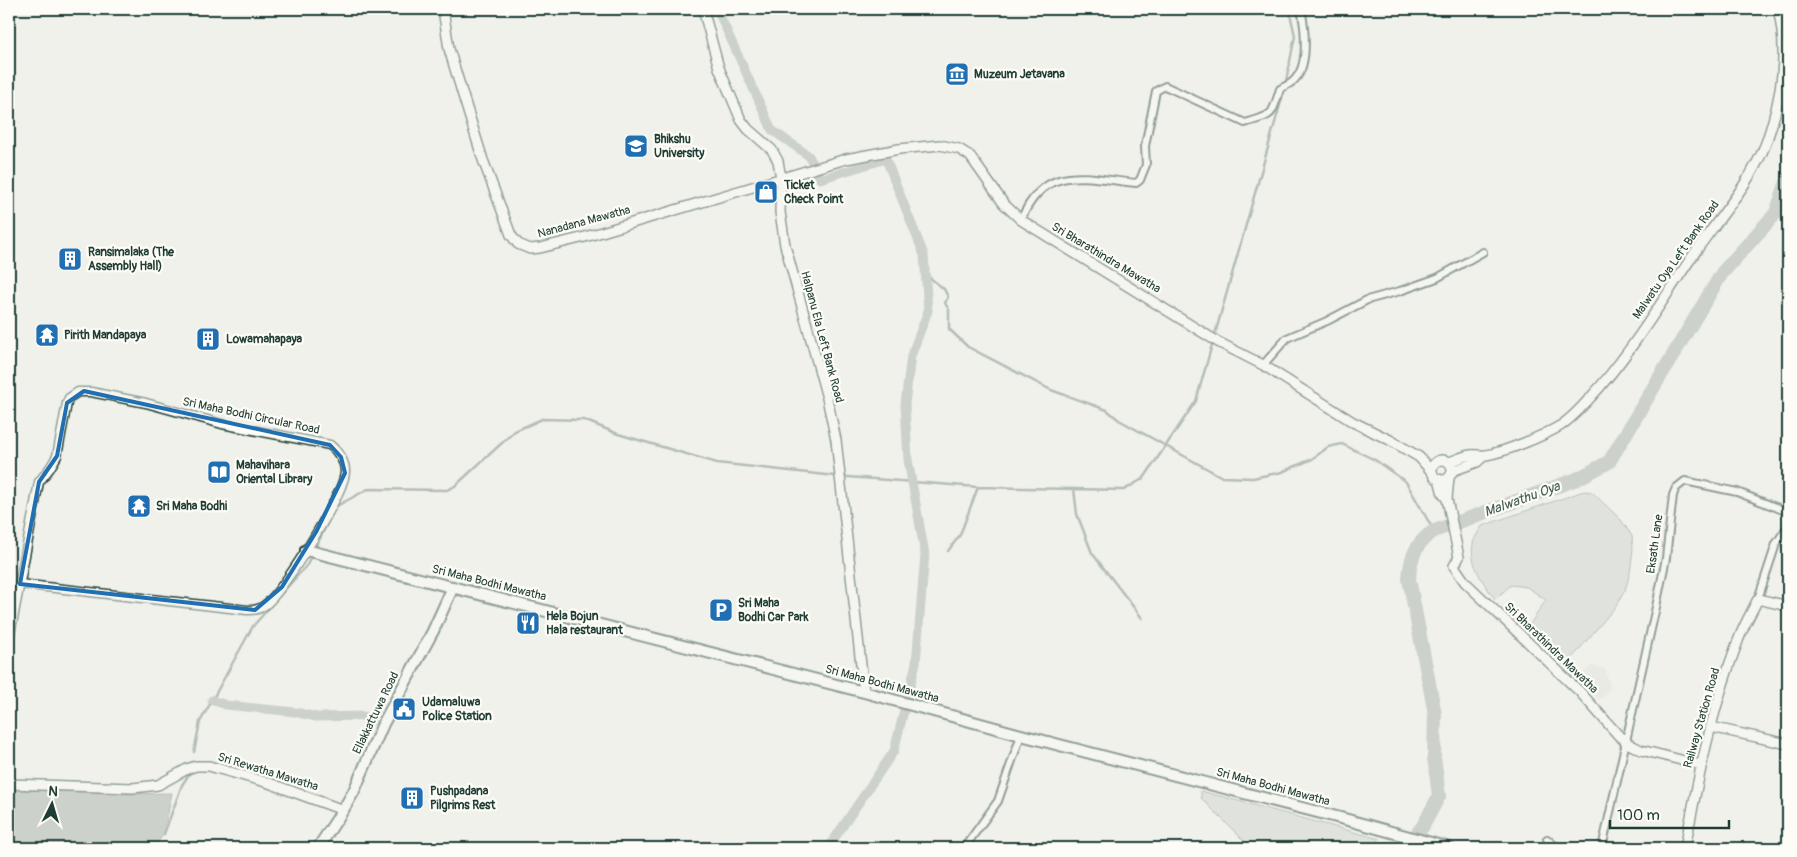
<svg xmlns="http://www.w3.org/2000/svg" width="1797" height="857" font-family="Pangolin,sans-serif">
	<rect width="100%" height="100%" fill="#f0f1eb"/>
	<filter id="ink" filterUnits="userSpaceOnUse"><feTurbulence type="fractalNoise" baseFrequency=".02" numOctaves="2"/><feDisplacementMap in="SourceGraphic" scale="10" xChannelSelector="R" yChannelSelector="G"/><feConvolveMatrix kernelMatrix="1 2 1 2 8 2 1 2 1" color-interpolation-filters="sRGB"/></filter>
	<g filter="url(#ink)">
		<path fill="#dfe2dc" d="M 1592,665 L 1605,669 L 1610,687 L 1606,695 L 1599,699 L 1577,680 Z"/>
		<path fill="#cdd3cd" stroke="#768880" d="M 1584,491 L 1592,492 L 1621,520 L 1632,536 L 1633,549 L 1630,573 L 1625,590 L 1617,605 L 1566,665 L 1528,627 L 1546,600 L 1527,587 L 1511,585 L 1495,599 C 1484,584 1469,564 1473,544 C 1474,538 1479,531 1482,526 Z
			M 1201,791 L 1380,839 L 1372,848 L 1251,848 L 1201,798 Z"/>
		<path fill="#9faca4" stroke="#6c8077" d="M 9,789 L 126,794 L 172,793 L 164,834 L 153,848 L 9,848 Z"/>
		<g fill="none" stroke-linecap="round" stroke-linejoin="round">
			<path stroke="#6c8077" stroke-width="2.5" d="M 925,274 L 944,289 L 948,297 L 945,303 L 949,310 L 949,329 L 968,347 L 1051,390 L 1107,410 L 1119,420 L 1222,477 L 1253,478 L 1282,472 L 1312,459 L 1328,447 L 1342,444 L 1375,460 L 1406,482 L 1434,531
				M 1074,489 L 1077,514 L 1092,553 L 1142,618
				M 315,549 L 335,507 L 368,489 L 447,490 L 455,486 L 515,431 L 542,419 L 584,420 L 618,434 L 717,463 L 835,476 L 978,487 L 1124,490 L 1144,478 L 1196,401 L 1284,91 L 1295,36 L 1289,9
				M 948,551 L 960,535 L 978,487
				M 194,752 L 200,722 L 253,626 L 307,565 L 312,554
				M 164,834 L 182,785 L 191,771"/>
			<path stroke="#9faca4" stroke-width="9" d="M 717,9 L 772,130 L 809,156 L 820,179 L 886,159 L 924,255 L 928,311 L 911,356 L 905,404 L 908,460 L 925,554 L 916,663 L 894,751 L 828,848
				M 212,700 L 226,705 L 295,712 L 316,717 L 364,716 L 372,721"/>
			<path stroke="#9faca4" stroke-width="14" d="M 1406,848 L 1423,826 L 1439,796 L 1434,757 L 1435,714 L 1409,579 C 1410,558 1416,542 1434,531 L 1577,479 L 1609,462 L 1722,273 L 1776,213 L 1788,179"/>
			<g stroke="#1f3d34" stroke-width="10">
				<path id="minor" d="M 1021,220 C 1045,162 1085,178 1136,183 L 1140,180 L 1146,165 L 1145,146 L 1156,91 L 1165,86 L 1245,123 C 1274,114 1271,118 1280,89 C 1285,86 1293,83 1296,78 C 1309,63 1305,27 1301,9
					M 1263,365 L 1287,338 L 1327,321 L 1367,300 L 1400,291 L 1437,278 L 1483,252
					M 1758,599 L 1776,544 L 1788,526
					M 1547,839 L 1557,848
					M 964,848 L 998,801 L 1021,735
					M 1602,848 L 1656,607 L 1666,558 L 1673,495 L 1676,488 L 1685,481 L 1737,492 L 1788,512"/>
			</g>
			<g stroke="#1f3d34" stroke-width="11">
				<path id="tertiary" d="M 9,640 L 39,482 L 50,468 L 57,456 L 67,403 L 69,398 L 78,392 L 91,392 L 146,403 L 222,424 L 330,445 C 338,452 345,460 345,471 C 346,491 283,592 265,605 C 259,610 254,610 247,610 L 20,584"/>
			</g>
			<g stroke="#1f3d34" stroke-width="12">
				<path id="secondary" d="M 443,9 L 449,49 L 465,102 L 483,160 L 511,235 L 518,244 L 530,249 L 540,248 L 585,237 L 846,159 L 899,149 L 940,145 L 959,149 L 970,156 L 1004,204 L 1021,220 L 1218,342 L 1263,365 L 1353,422 L 1390,440 L 1419,457 L 1432,472
					M 703,9 L 719,68 L 741,120 L 748,129 L 772,150 L 778,161 L 781,178 L 780,212 L 785,245 L 827,398 L 836,440 L 864,692
					M1432 470a10 10 0 1 1 20 0a10 10 0 1 1-20 0Z
					M 1449,462 C 1456,460 1463,456 1470,455 C 1475,454 1481,456 1486,455 C 1505,452 1543,436 1560,426 C 1571,419 1581,408 1590,398 C 1631,354 1662,300 1696,251 C 1721,215 1750,184 1766,143 C 1781,100 1789,53 1778,9
					M 1452,471 L 1477,462 L 1485,455
					M 1449,477 L 1447,499 L 1459,557 L 1454,566 L 1465,582 L 1580,692 L 1619,736 L 1629,744 L 1641,750 L 1701,765
					M 1439,479 L 1443,494 L 1447,499
					M 1711,727 L 1788,744
					M 9,784 L 133,788 L 158,785 L 187,769 L 196,766 L 209,766 L 269,783 L 343,810
					M 1685,848 C 1698,778 1712,708 1738,641 C 1743,627 1751,613 1758,599 L 1788,606"/>
			</g>
			<g stroke="#1f3d34" stroke-width="14">
				<path id="primary" d="M 306,550 L 864,692 L 1021,735 L 1348,820 L 1449,848
					M 318,848 L 343,810 L 354,791 L 383,724 L 433,631 L 453,587"/>
			</g>
			<use href="#minor" stroke="#fdfcf7" stroke-width="6"/>
			<use href="#tertiary" stroke="#fdfcf7" stroke-width="8"/>
			<use href="#secondary" stroke="#fdfcf7" stroke-width="9"/>
			<use href="#primary" stroke="#fdfcf7" stroke-width="10"/>
		</g>
	</g>
	<path d="M0 0H1797V857H0ZM 84,391 L 330,445 L 341,457 L 345,473 L 316,532 L 282,587 L 255,610 L 20,584 L 39,482 L 57,456 L 67,403 Z" fill="#f0f1eb" fill-opacity=".55" fill-rule="evenodd"/>
	<path fill="none" stroke="#1f6fb2" stroke-width="4" stroke-linejoin="round" d="M 84,391 L 330,445 L 341,457 L 345,473 L 316,532 L 282,587 L 255,610 L 20,584 L 39,482 L 57,456 L 67,403 Z"/>
	<defs>
		<g id="museum-square" transform="scale(1.25)"><rect x="-9" y="-9" width="18" height="18" rx="4" fill="#1f6fb2" stroke="#fdfcf7"/><path d="M0-6L6-3V-2H-6V-3ZM-5-1h2V3h-2ZM-1-1h2V3h-2ZM3-1h2V3H3ZM-6 4H6V6H-6Z" fill="#fff"/></g>
		<g id="university-square" transform="scale(1.25)"><rect x="-9" y="-9" width="18" height="18" rx="4" fill="#1f6fb2" stroke="#fdfcf7"/><path d="M0-5L7-2L0 1L-7-2ZM-4 1L0 2.5L4 1V4Q0 6-4 4Z" fill="#fff"/></g>
		<g id="shop-square" transform="scale(1.25)"><rect x="-9" y="-9" width="18" height="18" rx="4" fill="#1f6fb2" stroke="#fdfcf7"/><path d="M-5-2.5h2.3a2.7 3.5 0 0 1 5.4 0H5L5.5 6h-11ZM-1.5-2.5h3a1.5 2.3 0 0 0-3 0Z" fill="#fff"/></g>
		<g id="building-square" transform="scale(1.25)"><rect x="-9" y="-9" width="18" height="18" rx="4" fill="#1f6fb2" stroke="#fdfcf7"/><path d="M-4-6H4V6H1V3H-1V6H-4ZM-2.5-4.3h1.7v1.8h-1.7ZM.8-4.3h1.7v1.8H.8ZM-2.5-1h1.7V.8h-1.7ZM.8-1h1.7V.8H.8Z" fill="#fff"/></g>
		<g id="temple-square" transform="scale(1.25)"><rect x="-9" y="-9" width="18" height="18" rx="4" fill="#1f6fb2" stroke="#fdfcf7"/><path d="M0-6L5-2H3V0L6.5 2.5H4V6H1.5V3h-3V6H-4V2.5H-6.5L-3 0V-2H-5Z" fill="#fff"/></g>
		<g id="library-square" transform="scale(1.25)"><rect x="-9" y="-9" width="18" height="18" rx="4" fill="#1f6fb2" stroke="#fdfcf7"/><path d="M-6-4Q-3-5.5-.7-3.5V5Q-3 3-6 4ZM6-4Q3-5.5 .7-3.5V5Q3 3 6 4Z" fill="#fff"/></g>
		<g id="parking-square" transform="scale(1.25)"><rect x="-9" y="-9" width="18" height="18" rx="4" fill="#1f6fb2" stroke="#fdfcf7"/><path d="M-3.5-5.5H1a3.5 3.5 0 0 1 0 7H-1V5.5H-3.5ZM-1-3.4V-.6H.8a1.4 1.4 0 0 0 0-2.8Z" fill="#fff"/></g>
		<g id="restaurant-square" transform="scale(1.25)"><rect x="-9" y="-9" width="18" height="18" rx="4" fill="#1f6fb2" stroke="#fdfcf7"/><path d="M-5-6h1v4h1v-4h1v4h1v-4h1v5L-1.5 .5V6h-2V.5L-5-1ZM5-6V6H3V1.5H1.5Q1.5-4 5-6Z" fill="#fff"/></g>
		<g id="civic-square" transform="scale(1.25)"><rect x="-9" y="-9" width="18" height="18" rx="4" fill="#1f6fb2" stroke="#fdfcf7"/><path d="M-.6-6.5H3V-4.5H.6V-3L4-1V1h2V6H-6V1h2V-1L-.6-3ZM-1.2 2.5V6h2.4V2.5Z" fill="#fff"/></g>
	</defs>
	<g fill-rule="evenodd">
		<use href="#museum-square" x="957" y="74"/>
		<use href="#university-square" x="636" y="146"/>
		<use href="#shop-square" x="766" y="192"/>
		<use href="#building-square" x="70" y="259"/>
		<use href="#temple-square" x="47" y="335"/>
		<use href="#building-square" x="208" y="339"/>
		<use href="#library-square" x="219" y="472"/>
		<use href="#temple-square" x="139" y="506"/>
		<use href="#parking-square" x="721" y="610"/>
		<use href="#restaurant-square" x="528" y="623"/>
		<use href="#civic-square" x="404" y="709"/>
		<use href="#building-square" x="412" y="798"/>
	</g>
	<g text-anchor="middle" dominant-baseline="central" stroke-width="4.5" stroke-linejoin="round" paint-order="stroke">
		<g font-size="12" font-weight="bold" fill="#1f3d34" stroke="#fdfcf7" text-anchor="start">
			<text x="974" y="74">Muzeum Jetavana</text>
			<text x="654" y="139">Bhikshu<tspan x="654" dy="14">University</tspan></text>
			<text x="784" y="185">Ticket<tspan x="784" dy="14">Check Point</tspan></text>
			<text x="88" y="252">Ransimalaka (The<tspan x="88" dy="14">Assembly Hall)</tspan></text>
			<text x="64" y="335">Pirith Mandapaya</text>
			<text x="226" y="339">Lowamahapaya</text>
			<text x="236" y="465">Mahavihara<tspan x="236" dy="14">Oriental Library</tspan></text>
			<text x="156" y="506">Sri Maha Bodhi</text>
			<text x="738" y="603">Sri Maha<tspan x="738" dy="14">Bodhi Car Park</tspan></text>
			<text x="546" y="616">Hela Bojun<tspan x="546" dy="14">Hala restaurant</tspan></text>
			<text x="422" y="702">Udamaluwa<tspan x="422" dy="14">Police Station</tspan></text>
			<text x="430" y="791">Pushpadana<tspan x="430" dy="14">Pilgrims Rest</tspan></text>
		</g>
		<g font-size="12" fill="#1f3d34" stroke="#fdfcf7">
			<text transform="translate(584 222) rotate(-15)">Nanadana Mawatha</text>
			<text transform="translate(1106 258) rotate(31)">Sri Bharathindra Mawatha</text>
			<text transform="translate(1676 260) rotate(-55)">Malwatu Oya Left Bank Road</text>
			<text transform="translate(822 337) rotate(75)">Halpanu Ela Left Bank Road</text>
			<text transform="translate(251 416) rotate(12)">Sri Maha Bodhi Circular Road</text>
			<text transform="translate(1655 544) rotate(-82)">Eksath Lane</text>
			<text transform="translate(489 583) rotate(14)">Sri Maha Bodhi Mawatha</text>
			<text transform="translate(1551 648) rotate(44)">Sri Bharathindra Mawatha</text>
			<text transform="translate(882 684) rotate(15)">Sri Maha Bodhi Mawatha</text>
			<text transform="translate(376 713) rotate(-64)">Ellakkattuwa Road</text>
			<text transform="translate(1702 718) rotate(-74)">Railway Station Road</text>
			<text transform="translate(268 772) rotate(17)">Sri Rewatha Mawatha</text>
			<text transform="translate(1273 787) rotate(15)">Sri Maha Bodhi Mawatha</text>
		</g>
		<g font-size="14" font-style="italic" fill="#455e56" stroke="#fdfcf7">
			<text transform="translate(1522 499) rotate(-20)">Malwathu Oya</text>
		</g>
	</g>
	<rect width="1797" height="857" fill="none" stroke="#fdfcf7" stroke-width="30"/>
	<rect x="15" y="15" width="1767" height="827" fill="none" stroke="#1f3d34" stroke-width="2" filter="url(#ink)"/>
	<g transform="translate(52 804) rotate(5)" stroke="#fdfcf7" stroke-width="4" paint-order="stroke">
	<path d="M0-4L9 19L0 12L-9 19Z" fill="#1f3d34"/>
	<text y="-8" font-size="14" font-weight="bold" text-anchor="middle" fill="#1f3d34">N</text>
	</g>
	<path d="M1610 820v8h119v-8" fill="none" stroke="#1f3d34" stroke-width="2.5"/>
	<text x="1617" y="820" font-size="15" fill="#1f3d34" stroke="#fdfcf7" stroke-width="4" paint-order="stroke">100 m</text>
</svg>
